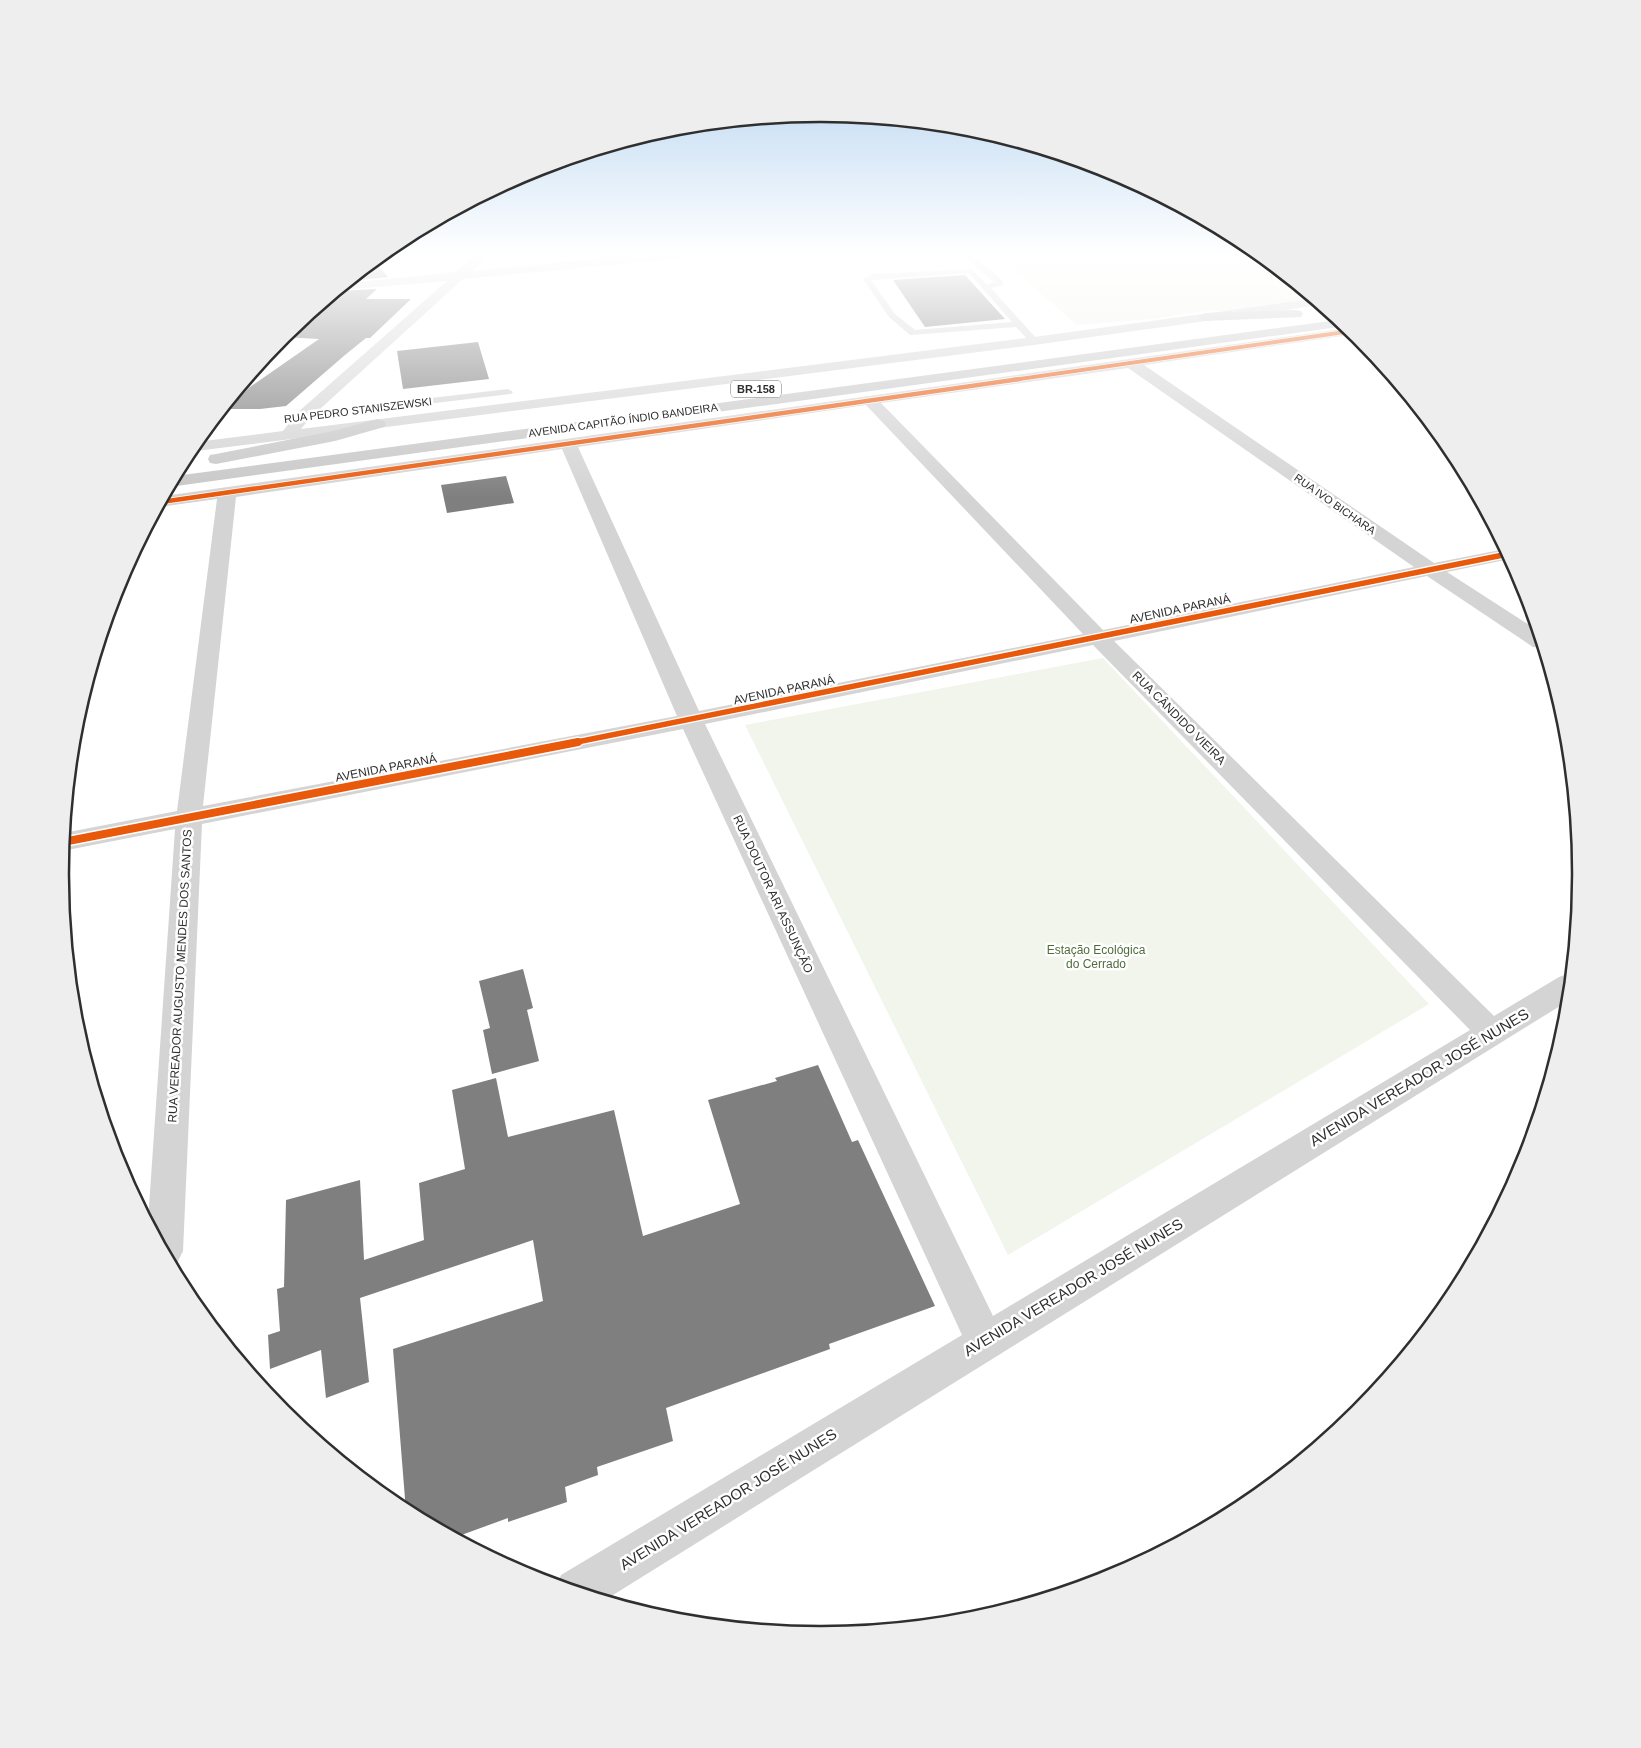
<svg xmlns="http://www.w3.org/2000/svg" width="1641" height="1748" font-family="Arial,sans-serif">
	<rect width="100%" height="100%" fill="#fff"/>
	<path fill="#f1f5ec" d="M 995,253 L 1257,253 L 1319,304 L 1294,309 L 1254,313 L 1208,310 L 1153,319 L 1077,325 Z
		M 1103,658 L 1429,1004 L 1008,1255 L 745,725 Z"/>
	<path fill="#7f7f7f" d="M 374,261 L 388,277 L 350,281 Z
		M 965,275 L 1005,319 L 925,327 L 893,280 Z
		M 377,289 L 366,299 L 411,299 L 370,338 L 366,338 L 345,355 L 286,406 L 260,409 L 228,409 L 250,387 L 319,339 L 282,337 L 338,291 Z
		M 478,342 L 489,379 L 403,389 L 397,351 Z
		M 506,476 L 514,503 L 447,513 L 441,485 Z
		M 523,969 L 533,1008 L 527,1010 L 539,1061 L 492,1074 L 483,1030 L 490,1028 L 479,981 Z
		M 818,1065 L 852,1142 L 858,1140 L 935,1306 L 829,1344 L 830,1349 L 666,1408 L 673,1441 L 597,1467 L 598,1475 L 565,1487 L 567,1502 L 508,1522 L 508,1518 L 456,1537 L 406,1511 L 393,1349 L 543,1301 L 533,1240 L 360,1298 L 369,1382 L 326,1398 L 321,1350 L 270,1369 L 268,1335 L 280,1331 L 277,1289 L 284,1287 L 286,1200 L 360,1180 L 364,1260 L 424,1240 L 419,1183 L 465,1169 L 452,1090 L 496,1078 L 508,1137 L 614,1110 L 643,1236 L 740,1204 L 708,1100 L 777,1081 L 775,1078 Z"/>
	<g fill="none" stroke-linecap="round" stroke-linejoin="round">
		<path fill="#d4d4d4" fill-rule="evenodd" d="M 876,253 L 935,253 L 879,257 L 876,257 Z
			M 953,253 C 975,253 987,267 1003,281 L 1003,285 L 991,288 L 1037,339 L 1037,343 L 1031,343 L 1016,327 L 910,335 L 889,317 L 863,279 L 873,274 L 971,269 L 987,284 L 994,282 L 971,262 ZM 969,273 L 1012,322 L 915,330 L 895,314 L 871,280 Z
			M 508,389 L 513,392 L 511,394 L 303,419 L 298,416 L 303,413 Z"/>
		<path fill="#d4d4d4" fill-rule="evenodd" d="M 478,253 L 491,253 L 472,271 L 652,253 L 700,253 L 694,257 L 463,279 L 309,419 L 301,429 L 1034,337 L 1312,299 L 1320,305 L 1034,345 L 188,452 L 196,442 L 283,431 L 297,413 L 447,281 L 339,290 L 348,283 L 456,272 Z
			M 1348,328 L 1356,334 L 1144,365 L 1434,563 L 1505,549 L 1510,559 L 1447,572 L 1537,630 L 1543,648 L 1533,647 L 1427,576 L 1114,641 L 1494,1016 L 1559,977 L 1570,973 L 1568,1001 L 605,1600 L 557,1585 L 561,1575 L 962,1335 L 683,729 L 202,824 L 183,1251 L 177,1263 L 172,1265 L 148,1221 L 175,829 L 62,851 L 64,833 L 177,811 L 217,499 L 159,507 L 164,496 ZM 1128,368 L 1414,567 L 1103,630 L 881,403 ZM 866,405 L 1083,634 L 699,711 L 578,447 ZM 562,449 L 677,716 L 203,806 L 236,497 ZM 1093,645 L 1470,1030 L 993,1316 L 705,724 Z"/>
		<path fill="#c7c7c7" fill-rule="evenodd" d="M 1296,310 L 1301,311 L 1303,314 L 1301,317 L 1205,321 L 1198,317 L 1205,313 Z
			M 1338,320 L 1346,326 L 169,487 L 175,476 Z
			M 378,419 L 384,421 L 386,424 L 384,427 L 335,441 L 216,464 L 210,463 L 208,459 L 210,455 L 216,454 L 333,431 Z"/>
		<g stroke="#fff" stroke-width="5">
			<path id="cycleway-far3" d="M 1012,380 L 1352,331"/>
		</g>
		<g stroke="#fff" stroke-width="6">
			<path id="cycleway-far2" d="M 161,502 L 1020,379"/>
		</g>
		<g stroke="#fff" stroke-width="8">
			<path id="cycleway-far1" d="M 572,743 L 1508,554"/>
		</g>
		<g stroke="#fff" stroke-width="11">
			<path id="cycleway" d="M 63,842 L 578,742"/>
		</g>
		<use href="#cycleway-far3" stroke="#e8590c" stroke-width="4"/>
		<use href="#cycleway-far2" stroke="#e8590c" stroke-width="4.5"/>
		<use href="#cycleway-far1" stroke="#e8590c" stroke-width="5.5"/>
		<use href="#cycleway" stroke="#e8590c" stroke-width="8"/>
	</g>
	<linearGradient id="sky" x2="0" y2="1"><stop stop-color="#a2c8ec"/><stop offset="0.51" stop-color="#fff"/><stop offset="1" stop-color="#fff" stop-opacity="0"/></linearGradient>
	<rect width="1641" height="498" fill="url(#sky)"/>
	<g text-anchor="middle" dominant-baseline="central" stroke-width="5" stroke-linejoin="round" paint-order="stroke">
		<rect fill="#fff" stroke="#6d6d6d" stroke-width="1" x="731" y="380.5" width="50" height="17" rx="4"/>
		<g font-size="11" font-weight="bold" fill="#2f2f2f">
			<text x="756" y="389">BR-158</text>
		</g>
		<g font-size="11" fill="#2f2f2f" stroke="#fff">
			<text transform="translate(358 410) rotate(-7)">RUA PEDRO STANISZEWSKI</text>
			<text transform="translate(623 420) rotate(-8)">AVENIDA CAPITÃO ÍNDIO BANDEIRA</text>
			<text transform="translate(1335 504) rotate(35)">RUA IVO BICHARA</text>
		</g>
		<g font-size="12" fill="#2f2f2f" stroke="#fff">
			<text transform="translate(1180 609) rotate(-12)">AVENIDA PARANÁ</text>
			<text transform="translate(784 690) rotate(-12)">AVENIDA PARANÁ</text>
			<text transform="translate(1179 718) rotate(45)">RUA CÂNDIDO VIEIRA</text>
			<text transform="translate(386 768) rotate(-11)">AVENIDA PARANÁ</text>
			<text transform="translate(773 894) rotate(65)">RUA DOUTOR ARI ASSUNÇÃO</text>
			<text transform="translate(180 976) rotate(-87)">RUA VEREADOR AUGUSTO MENDES DOS SANTOS</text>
		</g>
		<g font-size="12" fill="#506c3c" stroke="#fff">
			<text x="1096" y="950">Estação Ecológica<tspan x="1096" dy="14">do Cerrado</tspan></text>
		</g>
		<g font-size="15" fill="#2f2f2f" stroke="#fff">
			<text transform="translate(1419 1077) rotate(-31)">AVENIDA VEREADOR JOSÉ NUNES</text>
			<text transform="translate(1073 1287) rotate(-31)">AVENIDA VEREADOR JOSÉ NUNES</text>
			<text transform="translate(728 1499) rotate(-32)">AVENIDA VEREADOR JOSÉ NUNES</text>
		</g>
	</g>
	<path d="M0 0H1641V1748H0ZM820 122H821A751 751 0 0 1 1572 873V875A751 751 0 0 1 821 1626H820A751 751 0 0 1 69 875V873A751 751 0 0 1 820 122Z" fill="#eee" fill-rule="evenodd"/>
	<path fill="none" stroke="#2f2f2f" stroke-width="2.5" d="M820 122H821A751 751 0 0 1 1572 873V875A751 751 0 0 1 821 1626H820A751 751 0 0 1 69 875V873A751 751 0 0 1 820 122Z"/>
</svg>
